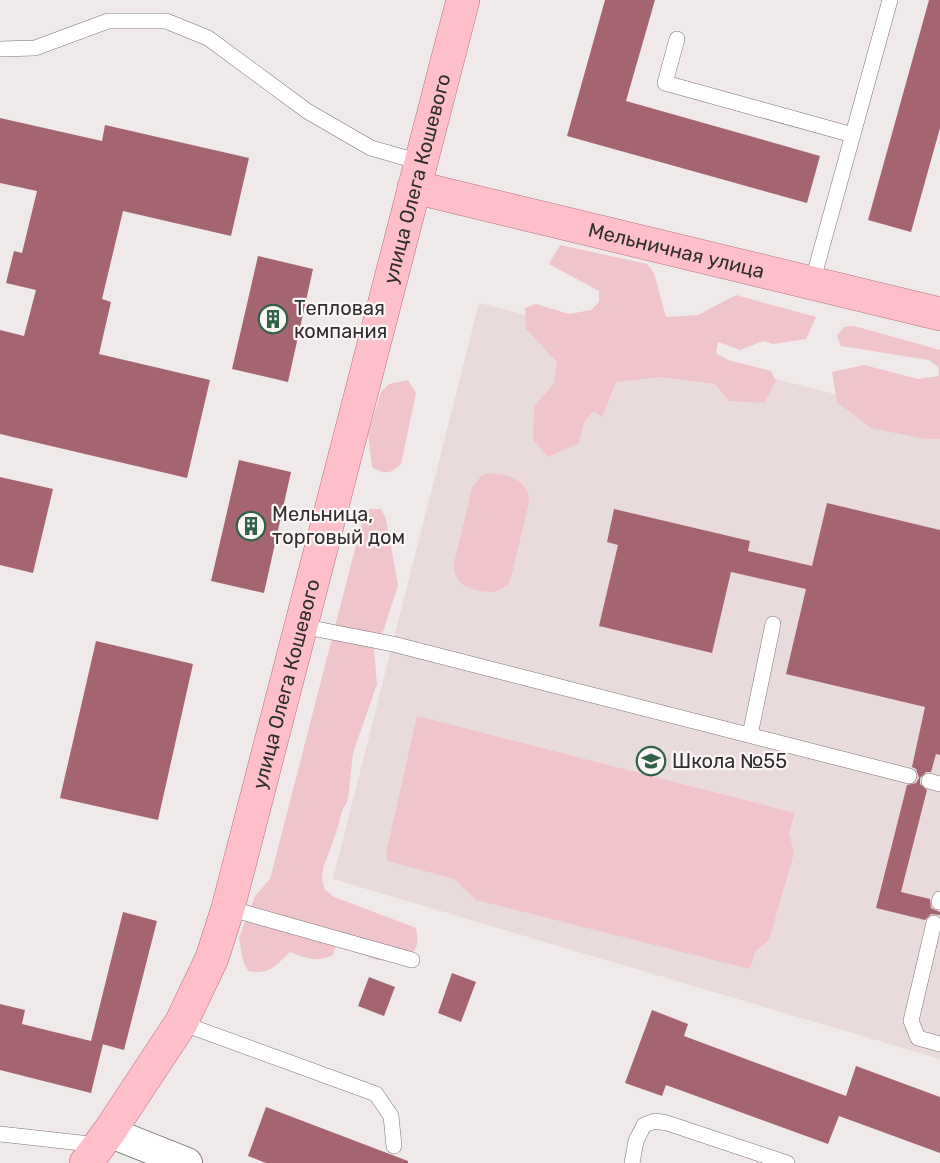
<svg xmlns="http://www.w3.org/2000/svg" width="940" height="1163" font-family="Rubik,sans-serif">
	<rect width="100%" height="100%" fill="#efe9e9"/>
	<path fill="#e9dadc" d="M 479,303 L 940,421 L 940,1059 L 333,879 Z"/>
	<path fill="#f0c4cb" d="M 560,245 L 647,264 L 654,273 L 666,317 L 698,315 L 736,295 L 816,317 L 806,339 L 773,344 L 763,341 L 740,350 L 718,342 L 716,353 L 728,360 L 771,371 L 776,381 L 764,403 L 729,401 L 715,384 L 661,377 L 616,382 L 602,417 L 594,411 L 585,420 L 579,443 L 548,457 L 533,440 L 534,407 L 554,383 L 557,362 L 526,329 L 525,308 L 536,304 L 569,314 L 591,310 L 599,302 L 599,291 L 549,264 Z
		M 854,326 L 940,350 L 940,439 L 926,439 L 871,428 L 837,402 L 832,372 L 864,365 L 918,379 L 939,376 L 938,367 L 929,360 L 841,346 L 837,336 L 844,327 Z
		M 408,380 L 416,393 L 401,464 C 391,474 384,475 372,467 L 368,434 L 381,392 L 389,384 Z
		M 487,473 C 507,474 529,479 529,502 L 511,578 L 508,585 L 495,592 C 476,592 453,588 454,564 L 472,488 L 481,476 Z
		M 370,509 L 381,509 L 386,519 L 398,585 L 384,629 L 374,650 L 377,684 L 353,753 L 348,800 L 342,811 L 336,833 L 323,868 L 322,880 L 325,890 L 334,897 L 416,928 C 420,950 415,956 394,959 C 386,961 378,961 371,958 C 358,953 349,947 336,944 L 333,955 C 317,963 306,958 290,952 C 275,966 270,975 248,971 L 243,961 L 239,938 L 255,896 L 270,879 L 363,518 Z
		M 417,716 L 795,813 L 789,833 L 794,853 L 769,940 L 755,952 L 750,969 L 476,900 L 454,879 L 388,861 L 386,854 Z"/>
	<path fill="#a46571" d="M 605,0 L 655,0 L 626,101 L 820,156 L 807,203 L 567,136 Z
		M 929,0 L 940,0 L 940,128 L 911,232 L 868,220 Z
		M 0,118 L 102,141 L 105,125 L 249,158 L 231,236 L 123,211 L 102,299 L 111,302 L 99,354 L 210,380 L 187,478 L 0,434 L 0,330 L 24,336 L 36,290 L 6,283 L 14,251 L 22,253 L 37,191 L 0,183 Z
		M 258,256 L 313,269 L 288,382 L 232,369 Z
		M 239,460 L 291,472 L 264,593 L 211,581 Z
		M 0,477 L 53,489 L 33,573 L 0,565 Z
		M 827,503 L 940,530 L 940,755 L 936,754 L 931,772 L 926,772 L 920,778 L 920,784 L 927,790 L 901,892 L 930,899 L 931,908 L 940,912 L 940,915 L 931,914 L 925,920 L 876,908 L 907,785 L 916,783 L 919,778 L 916,769 L 912,767 L 925,707 L 786,674 L 806,589 L 731,572 L 712,653 L 599,626 L 618,545 L 607,542 L 614,509 L 750,541 L 748,551 L 812,566 Z
		M 96,641 L 193,664 L 158,820 L 60,798 Z
		M 123,912 L 157,921 L 124,1050 L 91,1041 Z
		M 452,973 L 476,982 L 461,1022 L 438,1013 Z
		M 369,977 L 395,987 L 384,1016 L 358,1006 Z
		M 0,1004 L 25,1010 L 22,1024 L 103,1044 L 91,1093 L 0,1070 Z
		M 652,1010 L 688,1024 L 684,1036 L 846,1096 L 856,1066 L 940,1097 L 940,1153 L 839,1116 L 828,1144 L 666,1085 L 662,1096 L 625,1083 Z
		M 266,1107 L 408,1161 L 408,1163 L 266,1163 L 248,1156 Z"/>
	<g fill="none" stroke-linecap="round" stroke-linejoin="round">
		<g stroke="#7b7576" stroke-width="16">
			<path id="lane" d="M 677,39 L 665,83 L 853,135
				M 0,49 L 35,48 L 108,21 L 166,21 L 208,38 L 307,111 L 371,148 L 420,162
				M 812,283 L 890,0
				M 301,626 L 393,644 L 909,776
				M 750,735 L 773,624
				M 929,781 L 940,784
				M 939,902 L 940,899
				M 228,908 L 412,960
				M 934,923 L 911,1021 L 918,1038 L 940,1044
				M 181,1023 L 376,1094 L 391,1116 L 394,1146
				M 0,1134 L 99,1145
				M 632,1163 L 636,1141 L 644,1125 L 655,1121 L 667,1123 L 787,1163"/>
		</g>
		<g stroke="#7b7576" stroke-width="32">
			<path id="street" d="M 109,1132 L 187,1163"/>
		</g>
		<g stroke="#b5707e" stroke-width="34">
			<g id="primary">
				<path id="s1" d="M 414,187 L 940,314"/>
				<path id="s2" d="M 86,1163 L 109,1132 L 181,1023 L 212,958 L 228,908 L 463,0"/>
			</g>
		</g>
		<use href="#lane" stroke="#fff" stroke-width="15"/>
		<use href="#street" stroke="#fff" stroke-width="30"/>
		<use href="#primary" stroke="#febfcb" stroke-width="33"/>
	</g>
	<defs>
		<g id="building-ring" transform="scale(1.5)"><circle r="9.5" fill="#fcf6f7" stroke="#2f6247" stroke-width="1.5"/><path d="M-4-6H4V6H1V3H-1V6H-4ZM-2.5-4.3h1.7v1.8h-1.7ZM.8-4.3h1.7v1.8H.8ZM-2.5-1h1.7V.8h-1.7ZM.8-1h1.7V.8H.8Z" fill="#2f6247"/></g>
		<g id="school-ring" transform="scale(1.5)"><circle r="9.5" fill="#fcf6f7" stroke="#2f6247" stroke-width="1.5"/><path d="M0-5L7-2L0 1L-7-2ZM-4 1L0 2.5L4 1V4Q0 6-4 4Z" fill="#2f6247"/></g>
	</defs>
	<g fill-rule="evenodd">
		<use href="#building-ring" x="273" y="319"/>
		<use href="#building-ring" x="251" y="526"/>
		<use href="#school-ring" x="651" y="761"/>
	</g>
	<g text-anchor="middle" dominant-baseline="central" stroke-width="4.5" stroke-linejoin="round" paint-order="stroke">
		<g font-size="20" fill="#302e2e" stroke="#fcf6f7">
			<text stroke="none"><textPath href="#s2" startOffset="1047">улица Олега Кошевого</textPath></text>
			<text stroke="none"><textPath href="#s1" startOffset="270">Мельничная улица</textPath></text>
			<text stroke="none"><textPath href="#s2" startOffset="525">улица Олега Кошевого</textPath></text>
		</g>
		<g font-size="20" fill="#302e2e" stroke="#fcf6f7" text-anchor="start">
			<text x="294" y="308">Тепловая<tspan x="294" dy="23">компания</tspan></text>
			<text x="272" y="514">Мельница,<tspan x="272" dy="23">торговый дом</tspan></text>
			<text x="672" y="761">Школа №55</text>
		</g>
	</g>
</svg>
